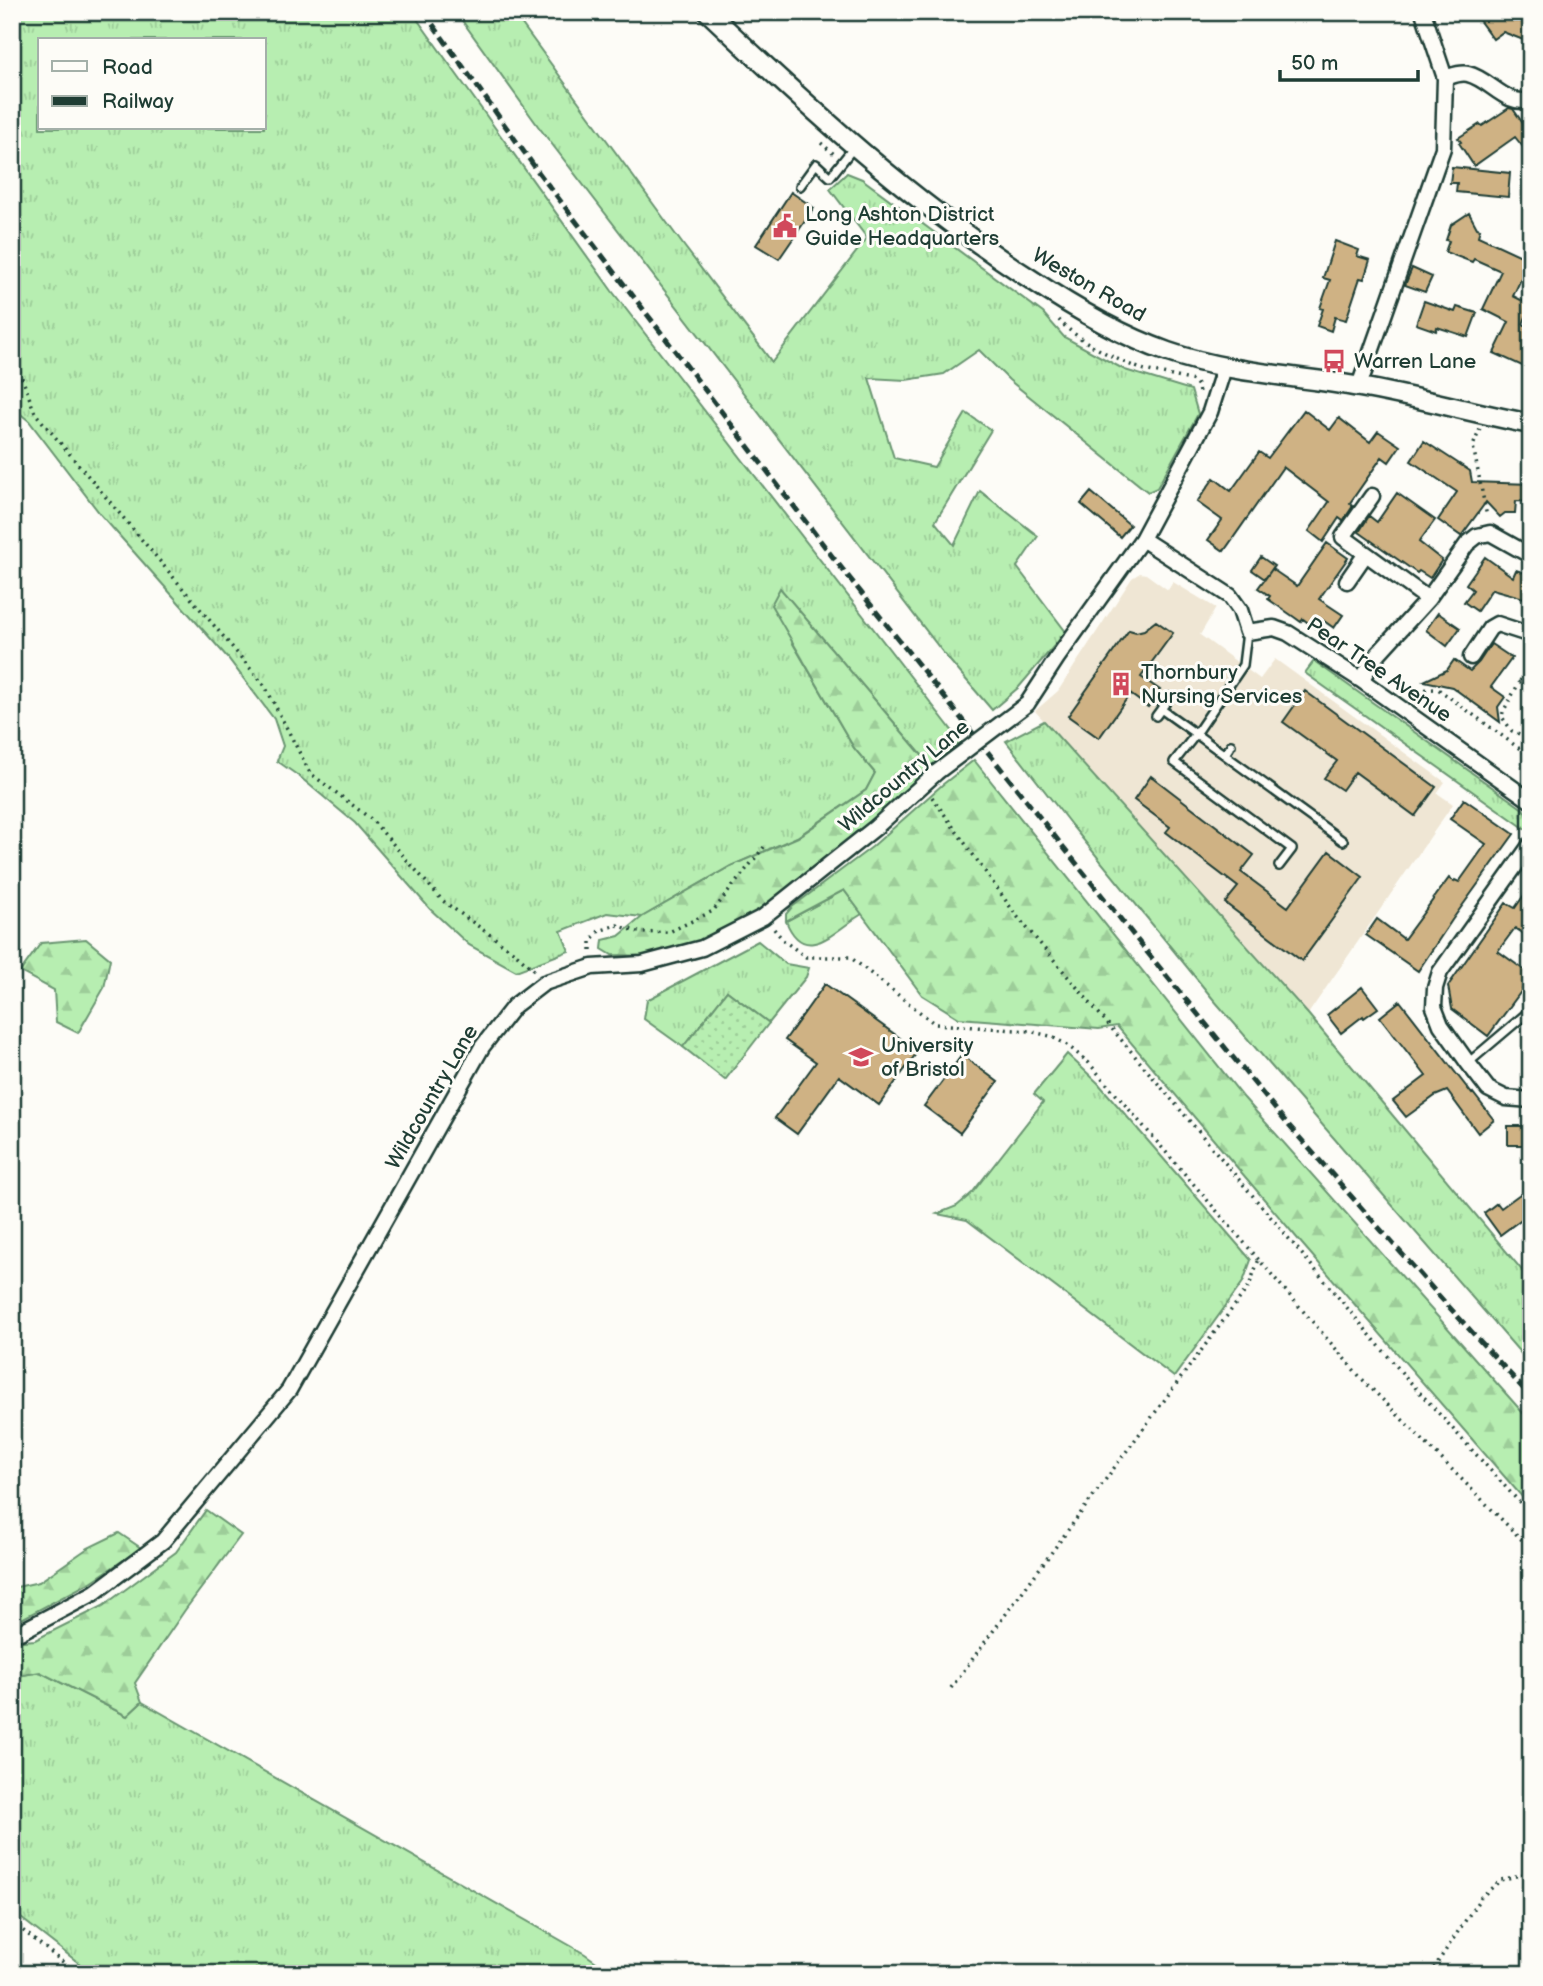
<svg xmlns="http://www.w3.org/2000/svg" width="1543" height="1986" font-family="'Balsamiq Sans',sans-serif">
	<defs>
		<pattern id="grass-tufts" width="24" height="20" patternUnits="userSpaceOnUse" patternTransform="scale(1.75)"><rect width="24" height="20" fill="#b7eeb1"/><path d="M3 7l-1-3M5 7V3M7 7l1-3M15 17l-1-3M17 17v-4M19 17l1-3" fill="none" stroke="#9dcd99"/></pattern>
		<pattern id="forest-firs" width="22" height="20" patternUnits="userSpaceOnUse" patternTransform="scale(1.75)"><rect width="22" height="20" fill="#b7eeb1"/><path d="M5 1l3.5 6h-7zM16 11l3.5 6h-7z" fill="#9dcd99"/></pattern>
		<pattern id="garden-dots" width="8" height="8" patternUnits="userSpaceOnUse" patternTransform="scale(1.75)"><rect width="8" height="8" fill="#b7eeb1"/><path d="M2 2h.1M6 6h.1" fill="none" stroke="#9dcd99" stroke-width="1.8" stroke-linecap="round"/></pattern>
	</defs>
	<rect width="100%" height="100%" fill="#fdfcf7"/>
	<filter id="ink" filterUnits="userSpaceOnUse"><feTurbulence type="fractalNoise" baseFrequency=".0143" numOctaves="2"/><feDisplacementMap in="SourceGraphic" scale="14" xChannelSelector="R" yChannelSelector="G"/><feConvolveMatrix kernelMatrix="1 2 1 2 8 2 1 2 1" color-interpolation-filters="sRGB"/></filter>
	<g filter="url(#ink)">
		<path fill="#efe6d4" d="M 1140,573 L 1146,574 L 1168,590 L 1173,582 L 1216,608 L 1200,635 L 1260,679 L 1275,659 L 1445,782 L 1437,793 L 1453,804 L 1308,1014 L 1035,711 L 1058,691 L 1132,578 Z"/>
		<path fill="url(#grass-tufts)" stroke="#6b9672" stroke-width="2" fill-rule="evenodd" d="M 12,12 L 412,12 L 612,291 L 961,742 L 931,766 L 780,589 L 792,642 L 854,748 L 875,773 L 866,790 L 797,837 L 731,866 L 642,917 L 607,913 L 561,931 L 569,951 L 516,971 L 469,945 L 430,909 L 355,823 L 300,777 L 277,761 L 283,746 L 274,719 L 228,658 L 101,515 L 29,421 L 12,407 ZM 40,40 L 264,40 L 264,128 L 40,128 Z
			M 456,12 L 513,12 L 684,246 L 772,362 L 867,238 L 830,189 L 847,173 L 862,179 L 1043,313 L 1064,337 L 1125,370 L 1191,390 L 1198,414 L 1157,488 L 1148,492 L 1009,380 L 979,350 L 944,374 L 906,380 L 869,378 L 894,458 L 934,467 L 966,413 L 991,430 L 935,522 L 954,545 L 980,491 L 1038,536 L 1017,567 L 1066,632 L 1019,687 L 992,710 L 945,655 L 538,126 Z
			M 1314,661 L 1523,809 L 1529,816 L 1527,830 L 1305,673 Z
			M 1044,721 L 1308,1014 L 1531,1281 L 1531,1365 L 1213,999 L 1072,826 L 1006,741 Z
			M 844,890 L 862,914 C 836,929 805,968 786,921 Z
			M 758,941 L 786,964 L 809,968 L 806,977 L 769,1023 L 727,991 L 683,1047 L 644,1019 L 647,1000 Z
			M 1067,1054 L 1098,1083 L 1251,1260 L 1243,1282 L 1174,1377 L 967,1220 L 937,1214 L 957,1206 L 972,1193 L 1043,1102 L 1034,1094 Z
			M 40,1672 L 127,1716 L 142,1702 L 585,1954 L 613,1974 L 93,1974 L 12,1911 L 12,1677 Z"/>
		<path fill="url(#forest-firs)" stroke="#6b9672" stroke-width="2" d="M 780,588 L 931,766 L 872,821 L 760,911 L 701,941 L 645,956 L 612,955 L 602,949 L 603,940 L 619,936 L 642,917 L 731,866 L 798,837 L 866,790 L 875,773 L 854,748 L 771,605 Z
			M 974,760 L 1244,1098 L 1531,1422 L 1531,1507 L 1303,1245 L 1117,1026 L 1099,1029 L 959,1018 L 922,995 L 844,890 L 786,921 L 786,914 L 792,907 L 872,847 L 942,785 Z
			M 86,939 L 110,959 L 104,988 L 78,1033 L 56,1022 L 54,990 L 20,972 L 41,943 Z
			M 206,1510 L 241,1535 L 185,1610 L 135,1683 L 142,1702 L 127,1716 L 40,1672 L 12,1677 L 12,1642 L 35,1640 L 103,1606 L 176,1552 Z
			M 119,1533 L 141,1548 L 91,1582 L 16,1622 L 12,1623 L 12,1588 L 39,1582 L 88,1548 Z"/>
		<path fill="url(#garden-dots)" stroke="#6b9672" stroke-width="2" d="M 727,991 L 769,1023 L 725,1080 L 683,1047 Z"/>
		<path fill="#cfb284" stroke="#1f3d34" stroke-width="2" d="M 1473,12 L 1510,12 L 1513,15 L 1531,23 L 1531,43 L 1503,32 L 1493,39 Z
			M 1509,108 L 1513,109 L 1531,135 L 1531,157 L 1515,137 L 1474,166 L 1459,143 L 1461,142 L 1458,138 L 1480,124 L 1482,126 Z
			M 1452,167 L 1510,173 L 1508,197 L 1456,192 L 1457,183 L 1450,183 Z
			M 791,192 L 814,208 L 779,259 L 756,245 Z
			M 1469,213 L 1477,228 L 1480,229 L 1478,236 L 1530,260 L 1513,296 L 1531,305 L 1523,324 L 1531,328 L 1531,370 L 1494,353 L 1509,322 L 1483,309 L 1501,271 L 1474,259 L 1472,262 L 1445,252 L 1449,241 L 1446,240 L 1451,225 Z
			M 1335,241 L 1359,250 L 1357,256 L 1370,260 L 1364,279 L 1360,278 L 1346,320 L 1335,317 L 1331,331 L 1317,326 L 1323,309 L 1320,308 L 1330,280 L 1323,278 Z
			M 1412,268 L 1432,277 L 1425,292 L 1405,285 Z
			M 1424,301 L 1455,312 L 1457,307 L 1477,313 L 1468,337 L 1437,327 L 1436,331 L 1416,324 Z
			M 1304,410 L 1330,430 L 1339,418 L 1370,442 L 1378,431 L 1400,446 L 1389,462 L 1382,457 L 1350,503 L 1353,506 L 1343,521 L 1339,518 L 1323,542 L 1309,531 L 1329,502 L 1283,467 L 1224,551 L 1208,540 L 1222,520 L 1197,502 L 1214,478 L 1231,491 L 1259,452 L 1268,458 Z
			M 1424,441 L 1470,471 L 1472,482 L 1531,484 L 1531,502 L 1516,501 L 1515,513 L 1505,513 L 1500,517 L 1486,502 L 1461,536 L 1438,520 L 1457,492 L 1411,461 Z
			M 1091,492 L 1130,525 L 1120,537 L 1081,504 Z
			M 1397,493 L 1435,520 L 1419,542 L 1442,560 L 1430,578 L 1419,571 L 1417,573 L 1359,532 L 1369,516 L 1377,522 Z
			M 1327,543 L 1348,558 L 1319,599 L 1343,615 L 1334,628 L 1321,619 L 1315,628 L 1303,619 L 1301,622 L 1294,617 L 1268,599 L 1270,596 L 1258,588 L 1272,569 L 1297,586 Z
			M 1261,557 L 1274,566 L 1265,579 L 1252,570 Z
			M 1485,557 L 1513,577 L 1516,570 L 1531,575 L 1531,600 L 1492,589 L 1477,611 L 1464,602 L 1473,590 L 1466,584 Z
			M 1438,613 L 1460,628 L 1447,646 L 1426,630 Z
			M 1156,621 L 1173,633 L 1141,677 L 1160,690 L 1148,707 L 1130,694 L 1099,738 L 1068,716 L 1129,630 L 1136,632 L 1144,630 Z
			M 1491,644 L 1512,658 L 1491,687 L 1505,697 L 1498,707 L 1500,722 L 1452,687 L 1424,681 L 1447,670 L 1454,660 L 1470,671 L 1479,662 Z
			M 1305,691 L 1436,787 L 1415,816 L 1355,772 L 1342,790 L 1324,778 L 1337,761 L 1283,722 Z
			M 1151,776 L 1254,855 L 1241,872 L 1288,907 L 1329,851 L 1363,877 L 1302,961 L 1225,903 L 1238,887 L 1166,832 L 1170,827 L 1134,800 Z
			M 1464,799 L 1514,834 L 1452,920 L 1418,971 L 1366,935 L 1377,919 L 1404,939 L 1449,878 L 1454,882 L 1455,880 L 1459,882 L 1486,844 L 1450,819 Z
			M 1531,885 L 1531,925 L 1524,934 L 1515,928 L 1498,951 L 1531,975 L 1531,978 L 1488,1036 L 1452,1009 L 1448,986 L 1506,903 L 1515,908 Z
			M 825,984 L 918,1051 L 879,1105 L 839,1076 L 797,1134 L 775,1118 L 816,1062 L 785,1040 Z
			M 1362,987 L 1378,1008 L 1364,1018 L 1363,1016 L 1341,1033 L 1327,1015 Z
			M 1400,1001 L 1472,1094 L 1473,1093 L 1494,1120 L 1478,1133 L 1447,1091 L 1435,1096 L 1406,1117 L 1393,1101 L 1426,1076 L 1380,1017 Z
			M 962,1055 L 998,1082 L 960,1133 L 924,1106 Z
			M 1508,1126 L 1531,1126 L 1531,1145 L 1508,1145 Z
			M 1531,1186 L 1531,1212 L 1500,1235 L 1484,1213 L 1497,1203 L 1501,1208 Z"/>
		<g fill="none" stroke-linecap="round" stroke-linejoin="round">
			<g stroke="#1f3d34" stroke-width="12">
				<path id="service" d="M 800,186 L 816,164 L 830,177 L 854,147
					M 1161,709 L 1196,734 L 1243,665 L 1247,632
					M 1156,716 L 1170,697
					M 1225,754 L 1231,745
					M 1279,866 L 1292,849 L 1174,762 L 1196,734 L 1343,841
					M 1468,1063 L 1527,1013 L 1531,1012"/>
			</g>
			<g stroke="#1f3d34" stroke-width="19">
				<path id="minor" d="M 1445,78 C 1452,76 1460,72 1468,74 C 1490,79 1506,107 1531,100
					M 1359,386 L 1443,148 L 1445,78 L 1423,12
					M 1372,496 L 1343,537 L 1428,599
					M 1142,539 L 1230,596 L 1240,610 L 1247,632 L 1274,628 L 1288,633 L 1361,680 L 1531,801
					M 1347,581 L 1365,555
					M 1471,657 L 1490,628 L 1497,624 L 1531,635
					M 1361,680 L 1377,655 L 1428,599 L 1467,544 L 1477,536 L 1490,533 L 1531,556
					M 1027,704 L 1057,658 L 1142,539 L 1210,412 L 1224,368
					M 1531,844 L 1440,972 L 1435,988 L 1434,1007 L 1441,1025 L 1468,1063 L 1488,1089 L 1506,1098 L 1531,1100
					M 12,1632 L 20,1632 L 94,1593 L 163,1541 L 289,1390 L 482,1047 L 514,1006 L 544,983 L 592,967 L 642,964 L 702,948 L 763,917 L 875,828 L 937,772"/>
			</g>
			<g stroke="#1f3d34" stroke-width="23">
				<path id="tertiary" d="M 708,12 C 809,108 912,202 1029,278 C 1072,307 1119,335 1168,352 C 1231,374 1296,375 1360,387 C 1417,397 1474,413 1531,424"/>
			</g>
			<path stroke="#1f3d34" stroke-width="3.5" stroke-dasharray="2 5" stroke-linecap="butt" d="M 821,143 L 834,154
				M 1059,320 C 1075,339 1121,363 1145,370 C 1161,374 1178,377 1194,381 L 1198,386 L 1199,393
				M 12,351 L 35,413 L 265,686 L 310,773 L 371,819 L 443,901 L 514,952 L 534,970
				M 1480,429 L 1473,446 L 1487,517
				M 1520,681 L 1531,664
				M 1531,689 L 1520,681 L 1503,712 L 1502,717 L 1512,731 L 1527,737 L 1531,735
				M 1404,690 L 1438,689 L 1531,757
				M 932,797 L 1016,915 L 1403,1374 L 1531,1515
				M 774,929 L 784,941 L 806,957 L 850,957 L 935,1024 L 1029,1031 L 1050,1036 L 1066,1044 L 1089,1063 L 1361,1378 L 1531,1549
				M 591,951 L 591,940 L 599,931 L 617,925 L 641,933 L 669,932 L 713,911 L 764,847
				M 951,1688 L 1249,1286 L 1259,1259
				M 12,1922 L 78,1974
				M 1430,1974 L 1481,1897 L 1501,1880 L 1531,1872"/>
			<use href="#service" stroke="#fdfcf7" stroke-width="7"/>
			<use href="#minor" stroke="#fdfcf7" stroke-width="14"/>
			<use href="#tertiary" stroke="#fdfcf7" stroke-width="18"/>
			<path stroke="#1f3d34" stroke-width="5" stroke-dasharray="10 5" stroke-linecap="butt" d="M 424,12 L 539,173 L 832,556 L 1138,941 L 1285,1121 L 1440,1297 L 1531,1397"/>
			<g stroke="#1f3d34" stroke-width="19" stroke-linecap="butt">
				<path id="minor-bridge" d="M 937,772 L 1027,704"/>
			</g>
			<use href="#minor-bridge" stroke="#fdfcf7" stroke-width="14"/>
		</g>
	</g>
	<defs>
		<g id="civic-bare" transform="scale(1.89)"><path d="M-.6-6.5H3V-4.5H.6V-3L4-1V1h2V6H-6V1h2V-1L-.6-3ZM-1.2 2.5V6h2.4V2.5Z" fill="#d1495b" stroke="#fdfcf7" stroke-width="2.5" paint-order="stroke"/></g>
		<g id="bus-bare" transform="scale(1.89)"><path d="M-5-6H5V4H4V6H2V4H-2V6H-4V4H-5ZM-3.5-4V0h7V-4ZM-3.5 1.2v1.5H-2V1.2ZM2 1.2v1.5H3.5V1.2Z" fill="#d1495b" stroke="#fdfcf7" stroke-width="2.5" paint-order="stroke"/></g>
		<g id="building-bare" transform="scale(1.89)"><path d="M-4-6H4V6H1V3H-1V6H-4ZM-2.5-4.3h1.7v1.8h-1.7ZM.8-4.3h1.7v1.8H.8ZM-2.5-1h1.7V.8h-1.7ZM.8-1h1.7V.8H.8Z" fill="#d1495b" stroke="#fdfcf7" stroke-width="2.5" paint-order="stroke"/></g>
		<g id="university-bare" transform="scale(1.89)"><path d="M0-5L7-2L0 1L-7-2ZM-4 1L0 2.5L4 1V4Q0 6-4 4Z" fill="#d1495b" stroke="#fdfcf7" stroke-width="2.5" paint-order="stroke"/></g>
	</defs>
	<g fill-rule="evenodd">
		<use href="#civic-bare" x="785" y="226"/>
		<use href="#bus-bare" x="1334" y="361"/>
		<use href="#building-bare" x="1121" y="684"/>
		<use href="#university-bare" x="861" y="1057"/>
	</g>
	<g text-anchor="middle" dominant-baseline="central" stroke-width="6" stroke-linejoin="round" paint-order="stroke">
		<g font-size="21" fill="#1f3d34" stroke="#fdfcf7" text-anchor="start">
			<text x="805" y="214">Long Ashton District<tspan x="805" dy="24">Guide Headquarters</tspan></text>
			<text x="1354" y="361">Warren Lane</text>
			<text x="1141" y="672">Thornbury<tspan x="1141" dy="24">Nursing Services</tspan></text>
			<text x="881" y="1045">University<tspan x="881" dy="24">of Bristol</tspan></text>
		</g>
		<g font-size="21" fill="#1f3d34" stroke="#fdfcf7">
			<text transform="translate(1089 285) rotate(30)">Weston Road</text>
			<text transform="translate(1379 670) rotate(34)">Pear Tree Avenue</text>
			<text transform="translate(904 776) rotate(-40)">Wildcountry Lane</text>
			<text transform="translate(432 1097) rotate(-60)">Wildcountry Lane</text>
		</g>
	</g>
	<rect width="1543" height="1986" fill="none" stroke="#fdfcf7" stroke-width="42"/>
	<rect x="21" y="21" width="1501" height="1944" fill="none" stroke="#1f3d34" stroke-width="2.5" filter="url(#ink)"/>
	<rect x="38" y="38" width="228" height="91" fill="#fdfcf7" stroke="#a4b0a9" stroke-width="2"/>
	<rect x="52" y="61" width="35" height="10" fill="#fdfcf7" stroke="#a4b0a9" stroke-width="2"/>
	<text x="102" y="74" font-size="21" fill="#1f3d34">Road</text>
	<rect x="52" y="96" width="35" height="10" fill="#1f3d34" stroke="#a4b0a9" stroke-width="2"/>
	<text x="102" y="108" font-size="21" fill="#1f3d34">Railway</text>
	<path d="M1280 70v10h138v-10" fill="none" stroke="#1f3d34" stroke-width="3.5"/>
	<text x="1291" y="70" font-size="21" fill="#1f3d34" stroke="#fdfcf7" stroke-width="5" paint-order="stroke">50 m</text>
</svg>
